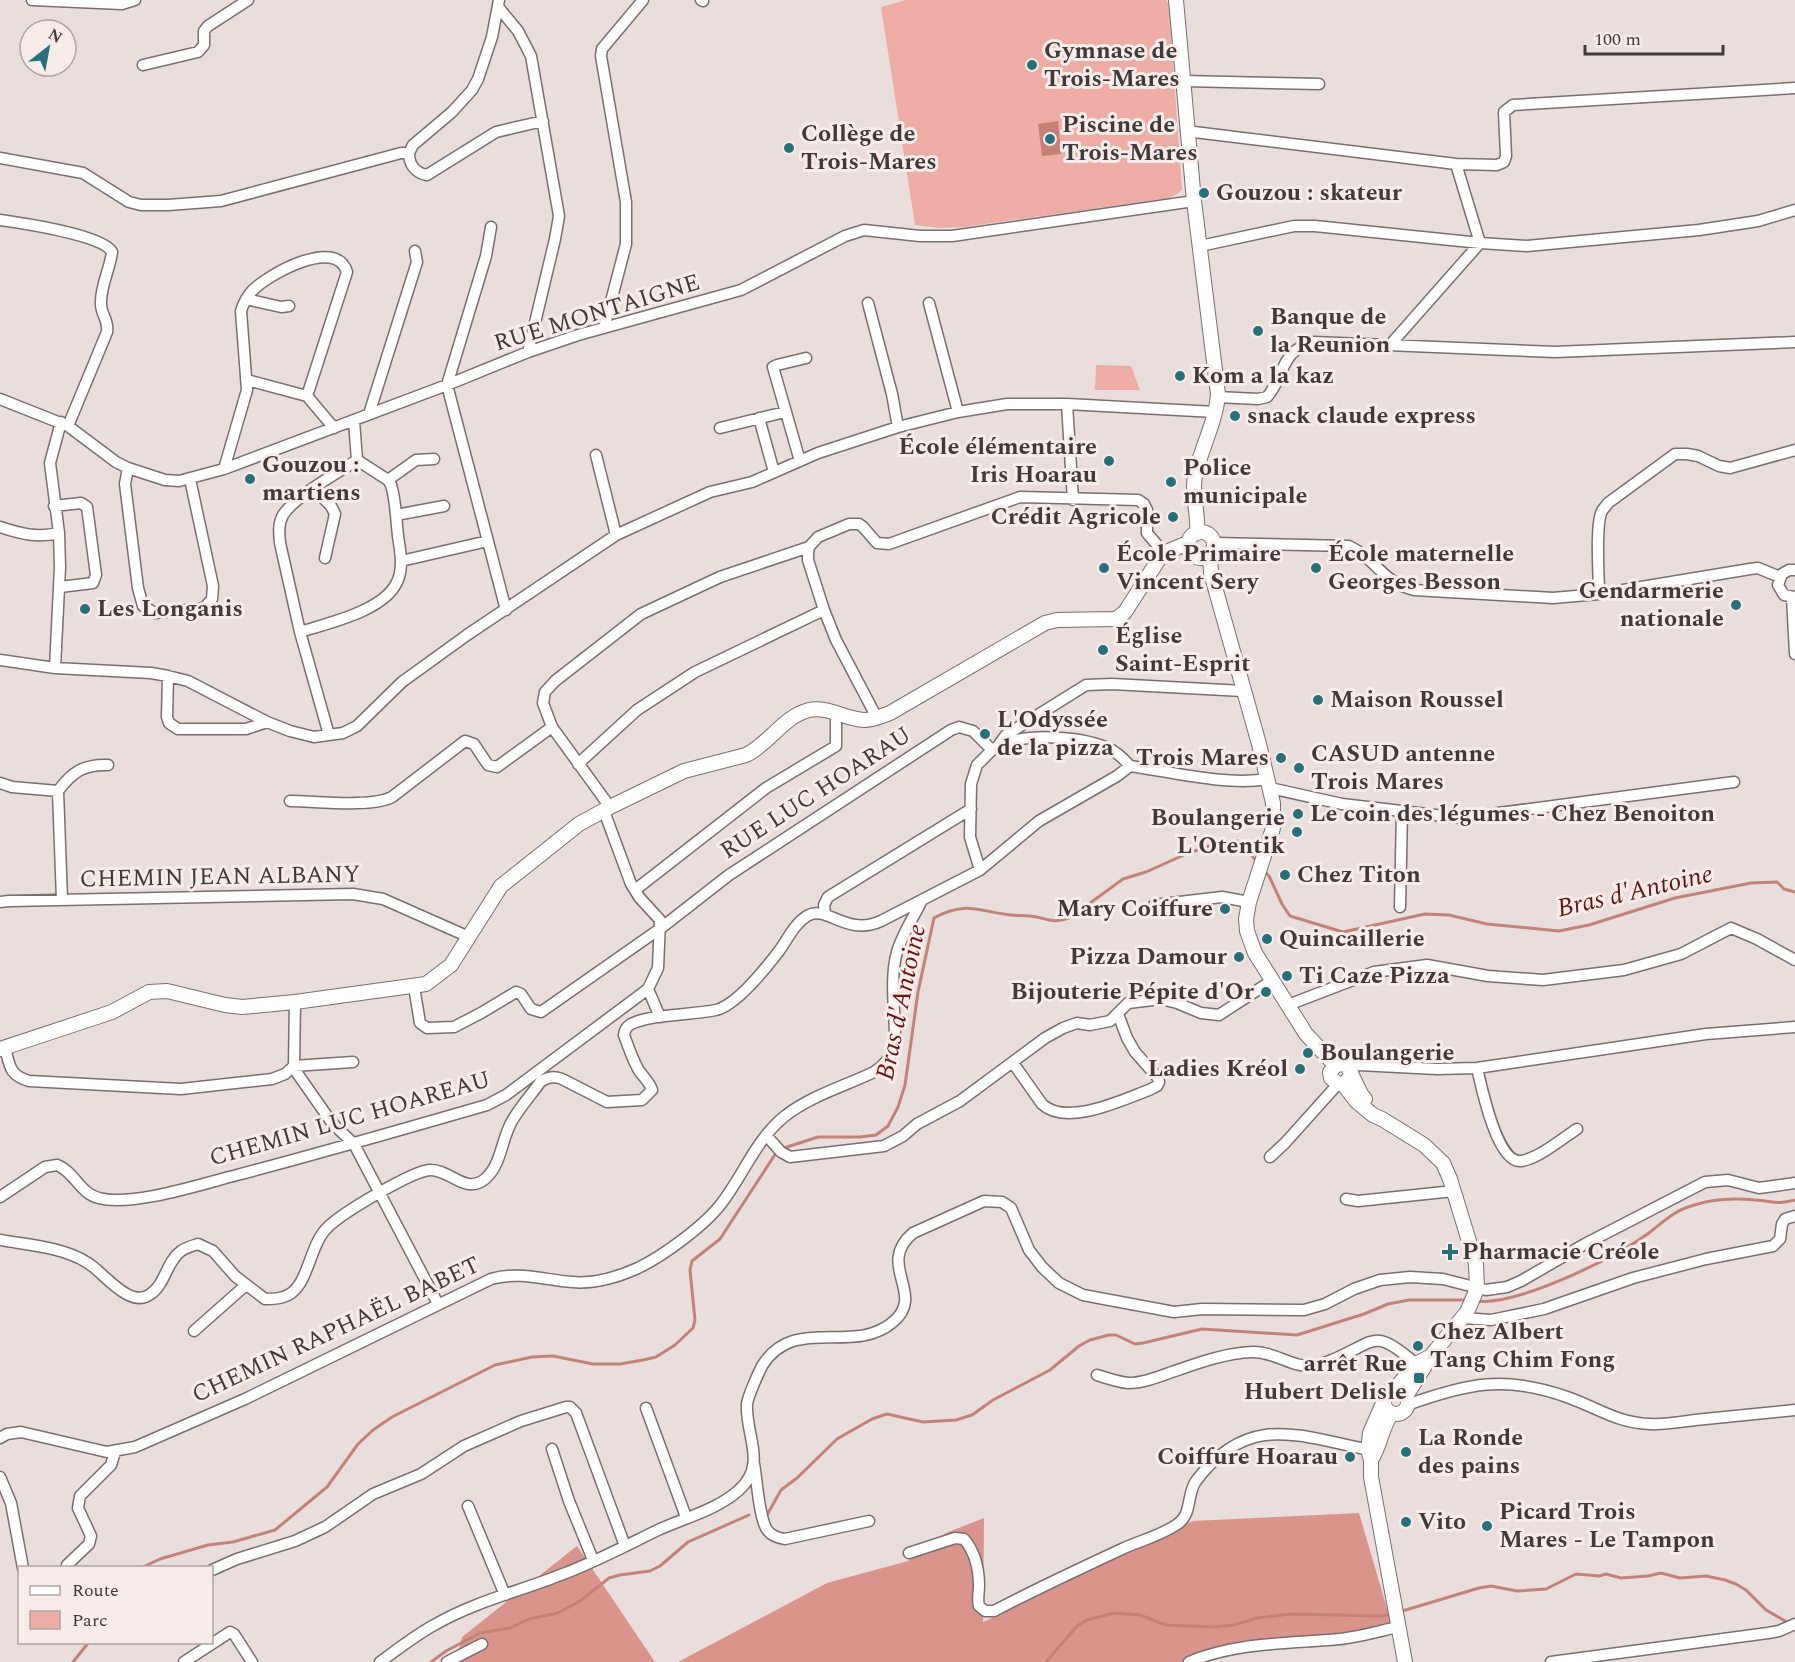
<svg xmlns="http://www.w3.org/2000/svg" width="1795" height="1662" font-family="Spectral,serif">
	<rect width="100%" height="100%" fill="#eadedd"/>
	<path fill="#edada4" d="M 906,0 L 1166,0 L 1169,4 L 1182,190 L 1177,194 L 1169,198 L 964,227 L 939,228 L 915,225 L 881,7 Z
		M 1096,365 L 1131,366 L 1140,390 L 1095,390 Z"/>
	<path fill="#d9948b" d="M 1359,1513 L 1393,1629 L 1212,1657 L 1210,1662 L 678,1662 L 827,1583 L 908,1561 L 946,1533 L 984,1518 L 983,1622 L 1193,1521 Z
		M 577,1546 L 655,1662 L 456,1662 L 462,1637 Z"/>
	<path fill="#c48178" d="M 1058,121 L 1061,154 L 1042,156 L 1038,124 Z"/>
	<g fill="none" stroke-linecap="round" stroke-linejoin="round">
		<path stroke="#c48178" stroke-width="3" d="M 1263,870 L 1269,876 L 1282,904 L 1290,916 L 1343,932 L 1425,914 L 1449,915 L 1487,924 L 1559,931 L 1589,925 L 1675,898 L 1751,883 L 1777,882 L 1784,889 L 1795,892
			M 784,1148 L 818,1137 L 860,1137 L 876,1135 L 888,1126 L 898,1107 L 905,1085 L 918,992 L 934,918 C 966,900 980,912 1011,915 C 1018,916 1024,915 1030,916 C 1049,918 1050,925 1071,917 L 1123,879 L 1146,872 L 1186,854 L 1218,843 L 1238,841 L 1247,848 L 1257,863
			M 1477,1301 C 1516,1306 1613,1259 1646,1235 C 1660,1225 1673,1211 1691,1206 C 1711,1199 1734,1198 1755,1200 C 1773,1201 1775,1205 1795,1200
			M 767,1515 L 781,1490 L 797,1478 L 837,1439 L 872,1419 L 887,1414 L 923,1422 L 956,1420 L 972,1415 L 993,1400 L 1050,1370 L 1079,1346 L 1090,1340 L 1109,1335 L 1116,1335 L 1135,1344 L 1143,1343 L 1202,1329 L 1297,1335 L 1364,1314 L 1388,1304 L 1409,1300 L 1468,1300
			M 141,1568 L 160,1559 L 208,1545 L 233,1542 L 275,1530 L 327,1487 L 358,1444 L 373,1430 L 392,1417 L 495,1365 L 532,1357 L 553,1356 L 593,1364 L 620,1364 L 643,1360 L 656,1357 L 675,1345 L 693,1328 L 695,1320 L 690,1270 L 692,1261 L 720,1239 L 776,1153
			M 1399,1612 L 1479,1588 L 1491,1586 L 1517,1591 L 1546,1589 L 1576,1574 L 1599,1576 L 1606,1574 L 1621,1578 L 1648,1576 L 1661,1573 L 1680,1578 L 1706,1576 L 1725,1580 L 1736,1584 L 1746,1590 L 1766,1610 L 1787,1622
			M 73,1662 L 89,1642
			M 431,1662 L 446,1651 L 480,1633 L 510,1628 L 529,1619 L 558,1613 L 580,1601 L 609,1578 L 620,1575 L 650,1571 L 660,1566 L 688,1542 L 749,1515
			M 1046,1662 L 1077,1626 L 1087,1620 L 1114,1613 L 1140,1615 L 1166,1625 L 1214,1627 L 1234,1625 L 1257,1618 L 1290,1614 L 1382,1616 L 1393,1614"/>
		<g stroke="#796f6e" stroke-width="13">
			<path id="minor" d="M 32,0 L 122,4 L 135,0
				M 701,0 L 703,1
				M 499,8 L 518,31 L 531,56 L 559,216 L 555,239 L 528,352
				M 143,65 L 198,52 L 204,45 L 204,31 L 208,26 L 248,0
				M 1183,81 L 1319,84
				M 1186,131 L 1456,164 L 1497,165 L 1504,162 L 1506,156 L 1504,112 L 1513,105 L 1795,88
				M 409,153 L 413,145 L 452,112 L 472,90 L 478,79 L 492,37 L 499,0
				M 409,153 C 409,164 415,173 427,175 L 496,132 L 543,121
				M 0,158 L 83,173 L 129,202 L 141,205 L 168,205 L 221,201 L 401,153 L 409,153
				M 0,220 C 21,223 104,235 112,252 C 110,269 100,287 101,304 C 101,315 109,320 107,332 L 68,426
				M 491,227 L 486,256 L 447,385 L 506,610
				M 1200,246 L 1294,226 L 1315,226 L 1480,243 L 1527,246 L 1699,230 L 1758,221 L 1795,210
				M 246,299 L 281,307 L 289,306
				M 868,303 L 892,394 L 898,427
				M 929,303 L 958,412
				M 604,328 L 626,244 L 626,202 L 601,56 L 602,49 L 643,0
				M 1390,345 L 1480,243 L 1456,164
				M 247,380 L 307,396
				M 1217,397 L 1258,399 L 1267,397 C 1286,375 1279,351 1314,342 L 1555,352 L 1795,342
				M 0,399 L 68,426 L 116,462 L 128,468 L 165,480 L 179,481 L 224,469 L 447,385 L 528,352 L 578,335 L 741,290 L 845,236 L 864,230 L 920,236 L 952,236 L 1194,201
				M 1067,404 L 1073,500
				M 369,414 L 417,262 L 415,251
				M 759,418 L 774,472
				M 354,421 L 357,460
				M 720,428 L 785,412
				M 596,455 L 616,535
				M 800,461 L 773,367 L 777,365 L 806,358
				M 128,468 L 125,484 L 138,588 L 143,606 L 155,613 L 204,608 L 212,599 L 213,586 L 190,479
				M 224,469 L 247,390 L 241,311 C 243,304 247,297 252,291 C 267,275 336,236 347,272 L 307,396 L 334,428
				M 388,480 L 416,460 L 434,459
				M 314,489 L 331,506 L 335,514 L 325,558
				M 54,506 L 81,503 L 87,507 L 96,575 L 93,583 L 60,587
				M 396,515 L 444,506
				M 0,527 C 21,534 37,538 59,533
				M 1214,543 L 1349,546 C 1378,560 1380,581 1414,590 L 1553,598 L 1599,594 L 1750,569 L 1758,568 L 1780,577
				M 401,561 L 488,541
				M 1795,570 L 1789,570 L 1782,574 L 1778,585 L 1784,595 L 1795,597
				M 1599,594 C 1599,577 1595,524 1602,511 C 1603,509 1607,505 1608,503 L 1675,454 L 1687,454 L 1698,456 L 1719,466 L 1730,468 L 1795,450
				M 1792,597 L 1795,654
				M 300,632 C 328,623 384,611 397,582 C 404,568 400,550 398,536 C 396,519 396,501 391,485 L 388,480 L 357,460
				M 0,660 L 55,668 L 151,673 L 168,676 L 188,681 L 267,722 L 290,731 L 314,737 L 343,733 L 357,726 L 402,682 L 467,635 L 616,535 L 710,492 L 752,482 L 818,453 L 898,427 L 958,412 L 1007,404 L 1067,404 L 1215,412
				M 55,668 L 60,567 L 59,533 L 50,463 L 61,422
				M 168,676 L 167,717 L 169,723 L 178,729 L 246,729 L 267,722
				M 877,718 L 836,640 L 824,610 L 808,560 L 808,553 L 809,547 L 818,537 L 849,524 L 859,524 L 863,527 L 877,543 L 889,544 L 1020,497 L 1138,500 L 1144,504 L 1147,510 L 1147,533 L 1164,553
				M 329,735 L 300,632 L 280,543 C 279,533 278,524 283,515 C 295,496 338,473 357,460
				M 1000,743 L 1006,735 L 1086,685 L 1112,684 L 1243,691
				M 578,764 L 637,710 L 695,672 L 824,610
				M 0,783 L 12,787 L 58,791 C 72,772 84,764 108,765
				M 1270,788 L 1342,804 L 1461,818 L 1734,782
				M 58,791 L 62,900
				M 290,801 C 315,801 371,808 392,797 L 465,741 L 474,744 L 488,765 L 497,767 L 552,727
				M 610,807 L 552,727 L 543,703 L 545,692 L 555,681 L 641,614 L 720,577 L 809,547
				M 980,870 L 970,837 L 971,784 L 977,765 L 992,750
				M 635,890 L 766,788 L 836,746 L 836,721 L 838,713
				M 0,902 L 9,901 L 353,894 L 383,899 L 469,937
				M 1154,905 L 1222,897 L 1249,902
				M 1400,907 L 1402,811
				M 825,913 L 824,905 L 828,897 L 971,809
				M 414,987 L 420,1023 L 427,1028 L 454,1027 L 481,1013 L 516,992 L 521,994 L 531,1009 L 541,1012 L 661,928 L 729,875 L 951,730 L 959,727 L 973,731 L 992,750 C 1018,731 1080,736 1108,748 C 1117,752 1123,758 1130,766
				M 648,989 L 660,1017
				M 295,1002 L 294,1066 L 297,1073 L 332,1123 L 354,1144 L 438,1304
				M 1288,1005 L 1374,972 L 1427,965 L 1488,976 L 1543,980 L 1624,970 L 1681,954 L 1731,928 L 1757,939 L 1795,960
				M 5,1048 C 10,1066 9,1075 29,1081 L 181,1089 L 272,1079 L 285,1074 L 294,1066 L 353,1062
				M 1013,1063 L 1042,1104 C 1066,1127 1122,1100 1149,1090 L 1157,1086 L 1159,1082 L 1158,1078 L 1135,1052 L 1127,1038 L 1118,1014
				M 1349,1068 L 1359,1065 L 1437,1069 L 1477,1068 L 1706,1034 L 1795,1027
				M 1477,1068 C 1481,1085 1497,1164 1521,1161 C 1538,1159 1563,1138 1577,1129
				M 766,1135 L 781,1152 L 790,1157 L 884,1146 L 903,1136 L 917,1124 L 960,1101 L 1045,1038 L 1063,1028 L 1077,1023 L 1090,1025 L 1110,1021 L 1128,1003 L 1161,999 L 1177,1003 L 1201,1013 L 1219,1015 L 1273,980
				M 1270,1157 L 1285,1143 L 1338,1084
				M 0,1197 L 45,1167 L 57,1165 C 74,1171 80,1194 99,1198 C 132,1207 202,1184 237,1175 C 321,1153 404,1129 487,1105 L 506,1095 L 648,989 L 658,968 L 660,920 L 639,897 L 631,884 L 604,811
				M 1346,1199 L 1358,1201 L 1454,1191
				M 0,1240 C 29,1245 63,1247 88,1263 C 104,1273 129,1308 149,1295 C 165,1286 166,1262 181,1251 C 185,1248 192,1246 198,1244 L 213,1251 L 235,1276 L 265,1299 C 271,1299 278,1299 283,1297 C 309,1291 308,1245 328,1227 C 342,1213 412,1171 430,1170 C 450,1169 465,1195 485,1179 C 502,1164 501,1140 512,1121 C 520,1107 532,1094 541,1081 C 549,1077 554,1076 562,1079 L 607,1102 L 642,1100 L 652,1090 C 650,1082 642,1076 638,1069 C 632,1058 628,1046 624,1035 C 625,1030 626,1027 631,1024 C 652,1014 692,1015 716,1010 C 737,1005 766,968 779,951 C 788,939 794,924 807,916 C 827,904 846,937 881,921 L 980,870 L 1039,821 L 1117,776 L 1130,766 C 1172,772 1227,786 1268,779
				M 1463,1318 L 1491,1320 L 1544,1309 L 1633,1278 L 1706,1259 L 1773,1246 L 1780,1239 L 1782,1224 L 1785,1219 L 1795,1216
				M 194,1331 L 246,1285
				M 1097,1375 C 1106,1378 1118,1382 1128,1383 C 1143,1383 1158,1377 1172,1372 C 1198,1363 1225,1353 1252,1352 C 1274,1351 1292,1368 1314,1366 C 1320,1365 1326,1362 1332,1360 C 1376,1342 1373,1326 1416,1364
				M 1407,1405 C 1468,1383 1505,1375 1567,1397 C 1598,1408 1615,1422 1649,1424 C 1664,1425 1680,1422 1695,1420 C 1728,1417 1762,1413 1795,1410
				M 646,1408 L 686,1517
				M 0,1438 L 7,1434 L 21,1432 L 107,1452 L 135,1447 L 245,1399 L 491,1279 C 518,1271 545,1280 572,1282 C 593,1284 618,1277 638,1268 C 663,1256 704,1226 721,1204 C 743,1176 756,1139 785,1116 C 810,1096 845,1086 874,1072 C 885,1065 890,1058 895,1046 C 896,1017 889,980 897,952 C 902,935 913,918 921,902
				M 552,1449 L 569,1501 L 593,1560
				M 754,1464 C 757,1479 759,1521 768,1531 C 772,1536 778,1538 785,1539 L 869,1521
				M 0,1477 L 11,1503 L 23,1568
				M 468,1506 L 505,1595
				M 909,1553 L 955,1538 L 964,1539 C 975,1552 979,1569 979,1586 C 979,1593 977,1599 979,1606 L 985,1611 L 994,1611 C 1036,1589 1079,1569 1122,1549 C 1139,1541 1160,1536 1176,1525 C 1193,1515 1186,1495 1196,1481 C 1250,1409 1303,1438 1375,1451
				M 67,1565 L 89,1544 L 91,1536 L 78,1508 L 80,1496 L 111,1465 L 115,1452
				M 212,1570 L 237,1559 L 295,1541 L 325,1527 L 373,1494 L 421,1474 L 464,1446 L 521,1421 L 566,1407 L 570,1407 L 576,1413 L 625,1546
				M 184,1662 L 230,1632 L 234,1634 L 252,1662
				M 380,1662 C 398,1649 417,1634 436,1624 C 476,1601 521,1591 563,1574 C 595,1562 627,1545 658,1530 C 684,1518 717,1510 739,1490 C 768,1464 745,1435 747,1404 C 748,1396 758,1374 762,1366 C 794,1314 853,1356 893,1322 C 927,1294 875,1265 913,1233 L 984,1201 L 1002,1202 L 1011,1208 L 1029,1250 L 1042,1267 L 1059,1283 L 1083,1295 L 1174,1312 L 1202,1309 L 1304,1310 L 1325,1304 L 1354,1289 L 1380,1280 L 1410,1277 L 1443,1279 L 1486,1290 L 1507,1287 L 1521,1281 L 1585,1244 L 1705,1182 L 1728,1180 L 1759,1188 L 1795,1183
				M 447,1662 L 482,1644
				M 1189,1662 C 1236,1642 1289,1644 1339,1639 C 1359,1637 1379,1631 1398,1627
				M 1551,1662 L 1768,1633 L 1779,1631 L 1795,1624"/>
		</g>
		<g stroke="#796f6e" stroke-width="16">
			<path id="major" d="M 1176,0 L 1194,201 L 1218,394 C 1216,422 1201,448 1195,476 C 1191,495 1199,514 1197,533
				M1188 545a13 13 0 1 1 26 0a13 13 0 1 1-26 0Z
				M 1210,555 L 1211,573 L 1259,744 L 1273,803 L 1273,828 L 1249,902 L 1246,919 L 1247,931 L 1255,953 L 1306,1034 L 1335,1065
				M 0,1049 L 112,1012 L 149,992 L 167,991 L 225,1005 L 242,1007 L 295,1002 L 426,984 L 451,965 L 501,886 L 579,824 L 610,807 L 684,771 L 746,755 C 769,744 784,716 809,710 C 828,706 845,719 864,720 C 873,720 882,716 890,713 L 1045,623 L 1057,620 L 1115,619 L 1119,617 L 1125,612 L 1159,559 L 1164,553 L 1188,543
				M 1351,1076 L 1345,1083 L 1338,1084 L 1331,1078 L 1330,1072 L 1337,1064 L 1347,1065 L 1361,1094 L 1365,1099
				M 1343,1084 L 1356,1101 L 1373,1115 L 1382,1119 L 1424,1145 L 1443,1163 L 1450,1179 L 1476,1264 L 1477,1289 L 1467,1312 L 1431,1356 L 1406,1396
				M 1394,1390 L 1416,1364 L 1431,1356
				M1384 1402a12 12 0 1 1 24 0a12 12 0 1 1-24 0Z
				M 1384,1401 L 1370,1433 L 1368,1450 L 1371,1460 L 1371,1477 L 1405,1662
				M 1371,1460 C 1381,1445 1381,1428 1392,1413"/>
		</g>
		<use href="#minor" stroke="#fff" stroke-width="10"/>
		<use href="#major" stroke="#fff" stroke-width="14"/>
	</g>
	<g fill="#27707a" stroke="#f7ecea" stroke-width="2">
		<circle cx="1032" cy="65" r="6"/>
		<circle cx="1050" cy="139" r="6"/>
		<circle cx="789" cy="148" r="6"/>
		<circle cx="1204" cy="193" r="6"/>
		<circle cx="1258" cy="331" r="6"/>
		<circle cx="1180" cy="376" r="6"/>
		<circle cx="1235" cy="416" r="6"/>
		<circle cx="1109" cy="461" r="6"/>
		<circle cx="250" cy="479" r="6"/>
		<circle cx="1171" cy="482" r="6"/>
		<circle cx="1173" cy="517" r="6"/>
		<circle cx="1104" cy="568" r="6"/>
		<circle cx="1316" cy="568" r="6"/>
		<circle cx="1736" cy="605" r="6"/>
		<circle cx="85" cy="609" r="6"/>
		<circle cx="1103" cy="650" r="6"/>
		<circle cx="1318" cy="700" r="6"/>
		<circle cx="985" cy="734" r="6"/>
		<circle cx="1281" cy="758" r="6"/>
		<circle cx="1299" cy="768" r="6"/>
		<circle cx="1298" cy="814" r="6"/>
		<circle cx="1297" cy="832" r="6"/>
		<circle cx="1285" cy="875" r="6"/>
		<circle cx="1225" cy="909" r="6"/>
		<circle cx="1267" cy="939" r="6"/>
		<circle cx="1239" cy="957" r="6"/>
		<circle cx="1287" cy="976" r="6"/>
		<circle cx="1266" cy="992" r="6"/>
		<circle cx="1308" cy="1053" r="6"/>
		<circle cx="1300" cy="1069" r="6"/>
		<path d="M1447 1243h6v6h6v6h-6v6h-6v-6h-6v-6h6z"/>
		<circle cx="1418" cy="1346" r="6"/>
		<rect x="1413" y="1372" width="12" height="12" rx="3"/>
		<circle cx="1406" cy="1452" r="6"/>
		<circle cx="1350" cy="1457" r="6"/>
		<circle cx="1406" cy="1522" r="6"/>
		<circle cx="1487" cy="1526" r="6"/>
	</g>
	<g text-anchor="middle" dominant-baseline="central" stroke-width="6" stroke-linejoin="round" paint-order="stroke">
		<g font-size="24" font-weight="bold" fill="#403b3a" stroke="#f7ecea" text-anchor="start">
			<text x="1044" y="51">Gymnase de<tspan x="1044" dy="28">Trois-Mares</tspan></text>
			<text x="1062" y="125">Piscine de<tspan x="1062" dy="28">Trois-Mares</tspan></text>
			<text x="801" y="134">Collège de<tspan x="801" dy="28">Trois-Mares</tspan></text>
			<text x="1216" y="193">Gouzou : skateur</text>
			<text x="1270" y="317">Banque de<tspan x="1270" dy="28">la Reunion</tspan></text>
			<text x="1192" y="376">Kom a la kaz</text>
			<text x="1247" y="416">snack claude express</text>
			<text x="1097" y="447" text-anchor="end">École élémentaire<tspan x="1097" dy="28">Iris Hoarau</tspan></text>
			<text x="262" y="465">Gouzou :<tspan x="262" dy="28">martiens</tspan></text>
			<text x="1183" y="468">Police<tspan x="1183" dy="28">municipale</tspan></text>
			<text x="1161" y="517" text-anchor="end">Crédit Agricole</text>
			<text x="1116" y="554">École Primaire<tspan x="1116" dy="28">Vincent Sery</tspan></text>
			<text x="1328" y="554">École maternelle<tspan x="1328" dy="28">Georges Besson</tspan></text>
			<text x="1724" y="591" text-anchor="end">Gendarmerie<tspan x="1724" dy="28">nationale</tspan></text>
			<text x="97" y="609">Les Longanis</text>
			<text x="1115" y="636">Église<tspan x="1115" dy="28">Saint-Esprit</tspan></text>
			<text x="1330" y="700">Maison Roussel</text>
			<text x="997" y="720">L'Odyssée<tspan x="997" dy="28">de la pizza</tspan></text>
			<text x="1311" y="754">CASUD antenne<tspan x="1311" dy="28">Trois Mares</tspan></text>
			<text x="1269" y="758" text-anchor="end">Trois Mares</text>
			<text x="1310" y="814">Le coin des légumes - Chez Benoiton</text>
			<text x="1285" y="818" text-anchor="end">Boulangerie<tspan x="1285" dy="28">L'Otentik</tspan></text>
			<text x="1297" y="875">Chez Titon</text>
			<text x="1213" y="909" text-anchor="end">Mary Coiffure</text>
			<text x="1279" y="939">Quincaillerie</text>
			<text x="1227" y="957" text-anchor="end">Pizza Damour</text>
			<text x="1299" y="976">Ti Caze Pizza</text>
			<text x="1254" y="992" text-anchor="end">Bijouterie Pépite d'Or</text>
			<text x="1320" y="1053">Boulangerie</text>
			<text x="1288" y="1069" text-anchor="end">Ladies Kréol</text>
			<text x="1462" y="1252">Pharmacie Créole</text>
			<text x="1430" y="1332">Chez Albert<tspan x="1430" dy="28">Tang Chim Fong</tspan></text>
			<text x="1407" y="1364" text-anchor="end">arrêt Rue<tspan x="1407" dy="28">Hubert Delisle</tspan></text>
			<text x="1418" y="1438">La Ronde<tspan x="1418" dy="28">des pains</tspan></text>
			<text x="1338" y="1457" text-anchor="end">Coiffure Hoarau</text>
			<text x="1499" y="1512">Picard Trois<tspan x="1499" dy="28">Mares - Le Tampon</tspan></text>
			<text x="1418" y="1522">Vito</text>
		</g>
		<g font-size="24" fill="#403b3a" stroke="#f7ecea">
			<text transform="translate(597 313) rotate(-17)">RUE MONTAIGNE</text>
			<text transform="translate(816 793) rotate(-33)">RUE LUC HOARAU</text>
			<text transform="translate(220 877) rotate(-1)">CHEMIN JEAN ALBANY</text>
			<text transform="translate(350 1119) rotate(-16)">CHEMIN LUC HOAREAU</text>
			<text transform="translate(336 1330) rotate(-25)">CHEMIN RAPHAËL BABET</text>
		</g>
		<g font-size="26" font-style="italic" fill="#661511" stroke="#f7ecea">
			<text transform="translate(1635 891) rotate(-13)">Bras d'Antoine</text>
			<text transform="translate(901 1002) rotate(-78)">Bras d'Antoine</text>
		</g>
	</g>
	<rect x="18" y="1566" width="195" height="78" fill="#f7ecea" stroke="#aea5a4" stroke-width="1.5"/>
	<rect x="30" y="1586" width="30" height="9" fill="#ffffff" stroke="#aea5a4" stroke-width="1.5"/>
	<text x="72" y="1596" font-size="18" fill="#403b3a">Route</text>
	<rect x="30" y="1611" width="30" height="18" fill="#edada4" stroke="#aea5a4" stroke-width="1.5"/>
	<text x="72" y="1626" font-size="18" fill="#403b3a">Parc</text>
	<g transform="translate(48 48) rotate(31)"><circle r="28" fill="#f7ecea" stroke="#aea5a4" stroke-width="1.5"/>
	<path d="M0-4.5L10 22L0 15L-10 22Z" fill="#27707a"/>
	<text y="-9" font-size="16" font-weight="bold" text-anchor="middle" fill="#403b3a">N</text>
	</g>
	<path d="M1585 45v9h138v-9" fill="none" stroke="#403b3a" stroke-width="3"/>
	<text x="1594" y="45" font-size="18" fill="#403b3a" stroke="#f7ecea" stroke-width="4.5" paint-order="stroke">100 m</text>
</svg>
